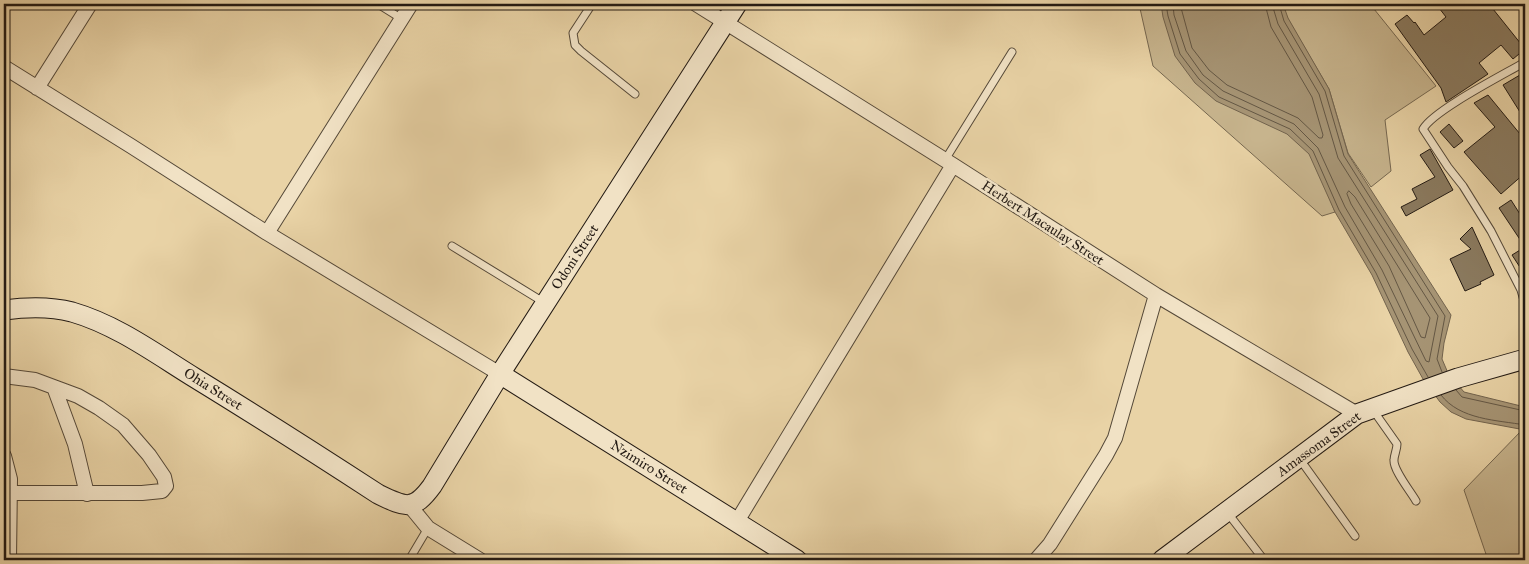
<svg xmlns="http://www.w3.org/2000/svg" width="1529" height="564" font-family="'IM FELL Great Primer',serif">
	<rect width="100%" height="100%" fill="#e9d3a6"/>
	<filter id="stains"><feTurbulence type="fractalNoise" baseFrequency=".004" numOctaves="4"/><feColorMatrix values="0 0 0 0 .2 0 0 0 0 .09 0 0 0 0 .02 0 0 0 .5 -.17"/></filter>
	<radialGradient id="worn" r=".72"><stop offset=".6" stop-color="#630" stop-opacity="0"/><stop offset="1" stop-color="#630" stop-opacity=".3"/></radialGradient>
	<path fill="#c7b48d" stroke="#756750" d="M 1139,4 L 1239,4 L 1291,100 L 1335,212 L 1322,216 L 1153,66 Z
		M 1279,4 L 1370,4 L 1436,86 L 1385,120 L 1391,171 L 1371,187 L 1348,153 L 1329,89 Z
		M 1522,430 L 1525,430 L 1525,560 L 1488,560 L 1464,490 Z"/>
	<path fill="#a69474" stroke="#72634d" d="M 1161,4 L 1283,4 L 1288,18 L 1329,89 L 1348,154 L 1451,315 L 1444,343 L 1442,359 L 1448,373 L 1464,392 L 1525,407 L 1525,430 L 1466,419 L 1451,412 L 1440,402 L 1423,379 L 1408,352 L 1372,275 L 1335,212 L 1309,154 L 1287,134 L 1216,101 L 1195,83 L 1175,56 L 1163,17 Z"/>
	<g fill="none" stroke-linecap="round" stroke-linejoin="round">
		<path stroke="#645744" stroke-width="1" d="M 1166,4 L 1168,16 L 1180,54 L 1199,79 L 1219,97 L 1290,129 L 1313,151 L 1339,210 L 1376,273 L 1412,349 L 1428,377
			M 1173,4 L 1174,15 L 1186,51 L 1203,75 L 1223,91 L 1294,124 L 1318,148 L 1345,207 L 1382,270 L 1426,361 L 1429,362 L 1438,316 L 1338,158 L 1319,94 L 1278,24 L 1272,4
			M 1180,4 L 1192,48 L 1209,70 L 1227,85 L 1298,118 L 1319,138 L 1322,138 L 1323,135 L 1312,97 L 1271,27 L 1265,4
			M 1279,4 L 1284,21 L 1325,91 L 1344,156 L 1445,316 L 1437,359 L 1442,372
			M 1349,191 L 1355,197 L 1430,318 L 1425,338 L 1421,337 L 1389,266 L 1351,204 L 1347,194 Z
			M 1456,390 L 1462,397 L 1525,411
			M 1441,395 C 1460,420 1497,420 1525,425"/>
	</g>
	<path fill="#8a7a5f" stroke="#231a13" d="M 1436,4 L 1460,4 L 1463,8 L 1468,4 L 1489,4 L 1525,49 L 1513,59 L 1501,45 L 1479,63 L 1488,74 L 1446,102 L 1441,88 L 1395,24 L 1407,15 L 1414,23 L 1415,22 L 1424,35 L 1446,17 Z
		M 1525,72 L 1525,120 L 1503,85 Z
		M 1488,95 L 1525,140 L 1525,173 L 1501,194 L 1464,152 L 1495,127 L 1474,103 Z
		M 1449,124 L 1463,141 L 1454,148 L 1440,132 Z
		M 1430,149 L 1453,190 L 1406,216 L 1401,207 L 1417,199 L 1412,189 L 1435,177 L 1420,155 Z
		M 1511,200 L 1525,222 L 1525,275 L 1512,255 L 1525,247 L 1499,208 Z
		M 1472,227 L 1494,275 L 1480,282 L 1481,284 L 1465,291 L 1450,259 L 1471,249 L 1460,239 Z"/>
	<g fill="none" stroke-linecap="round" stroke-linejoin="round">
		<g stroke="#544838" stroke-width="9">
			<path id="lane" d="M 378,4 L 402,19
				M 592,4 L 573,33 L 575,45 L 581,51 L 635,94
				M 1525,62 C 1503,75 1434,110 1423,129 L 1448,167 L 1463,186 L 1491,231 L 1521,290 L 1525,304
				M 945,160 L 1012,52
				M 452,246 L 545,303
				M 1373,410 L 1397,444 C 1397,450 1394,455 1394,460 C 1393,470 1411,492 1416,501
				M 1299,458 L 1355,536
				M 1227,512 L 1264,560
				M 409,560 L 428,528"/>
		</g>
		<g stroke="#544838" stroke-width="16">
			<path id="street" d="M 696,4 L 953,165 L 1156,295 L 1357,414
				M 4,67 L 131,146 L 267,233 L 500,374
				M 37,88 L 90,4
				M 267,233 L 411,4
				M 4,376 L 35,380 L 78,396 L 99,408 L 123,425 L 149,455 L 164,477 L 166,486 L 162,491 L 142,493 L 4,493
				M 54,387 L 75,444 L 87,494
				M 4,456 L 10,479 L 9,560
				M 410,506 L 428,528 L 480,560
				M 736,523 L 953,165
				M 1036,560 L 1050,544 L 1106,455 L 1115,438 L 1156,295"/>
		</g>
		<g stroke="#231a13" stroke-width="21">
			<path id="secondary" d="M 4,310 C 27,307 49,306 72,312 C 117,325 156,354 195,378 C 257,416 318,455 378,494 C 405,507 413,512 432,486 L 500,374 L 737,4
				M 500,374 L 797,560
				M 1162,560 L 1357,414 L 1458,378 L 1525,359"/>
		</g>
		<use href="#lane" stroke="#f1e2c5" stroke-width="7"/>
		<use href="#street" stroke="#f1e2c5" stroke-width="14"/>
		<use href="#secondary" stroke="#f1e2c5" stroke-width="19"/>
	</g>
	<g text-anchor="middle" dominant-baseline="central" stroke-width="5" stroke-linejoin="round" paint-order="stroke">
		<g font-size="14" fill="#231a13" stroke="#f1e2c5">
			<text transform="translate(1043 223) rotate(33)">Herbert Macaulay Street</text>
			<text transform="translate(575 257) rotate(-57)">Odoni Street</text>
			<text transform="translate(213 389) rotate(32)">Ohia Street</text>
			<text transform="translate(1319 444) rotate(-36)">Amassoma Street</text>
			<text transform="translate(649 467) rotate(32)">Nzimiro Street</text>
		</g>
	</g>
	<rect width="1529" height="564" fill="none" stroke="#e9d3a6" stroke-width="20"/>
	<rect x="5" y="5" width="1519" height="554" fill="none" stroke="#231a13" stroke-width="2.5"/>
	<rect x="10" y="10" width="1509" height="544" fill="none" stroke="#231a13"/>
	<rect width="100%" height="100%" filter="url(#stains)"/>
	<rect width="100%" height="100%" fill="url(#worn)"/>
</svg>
